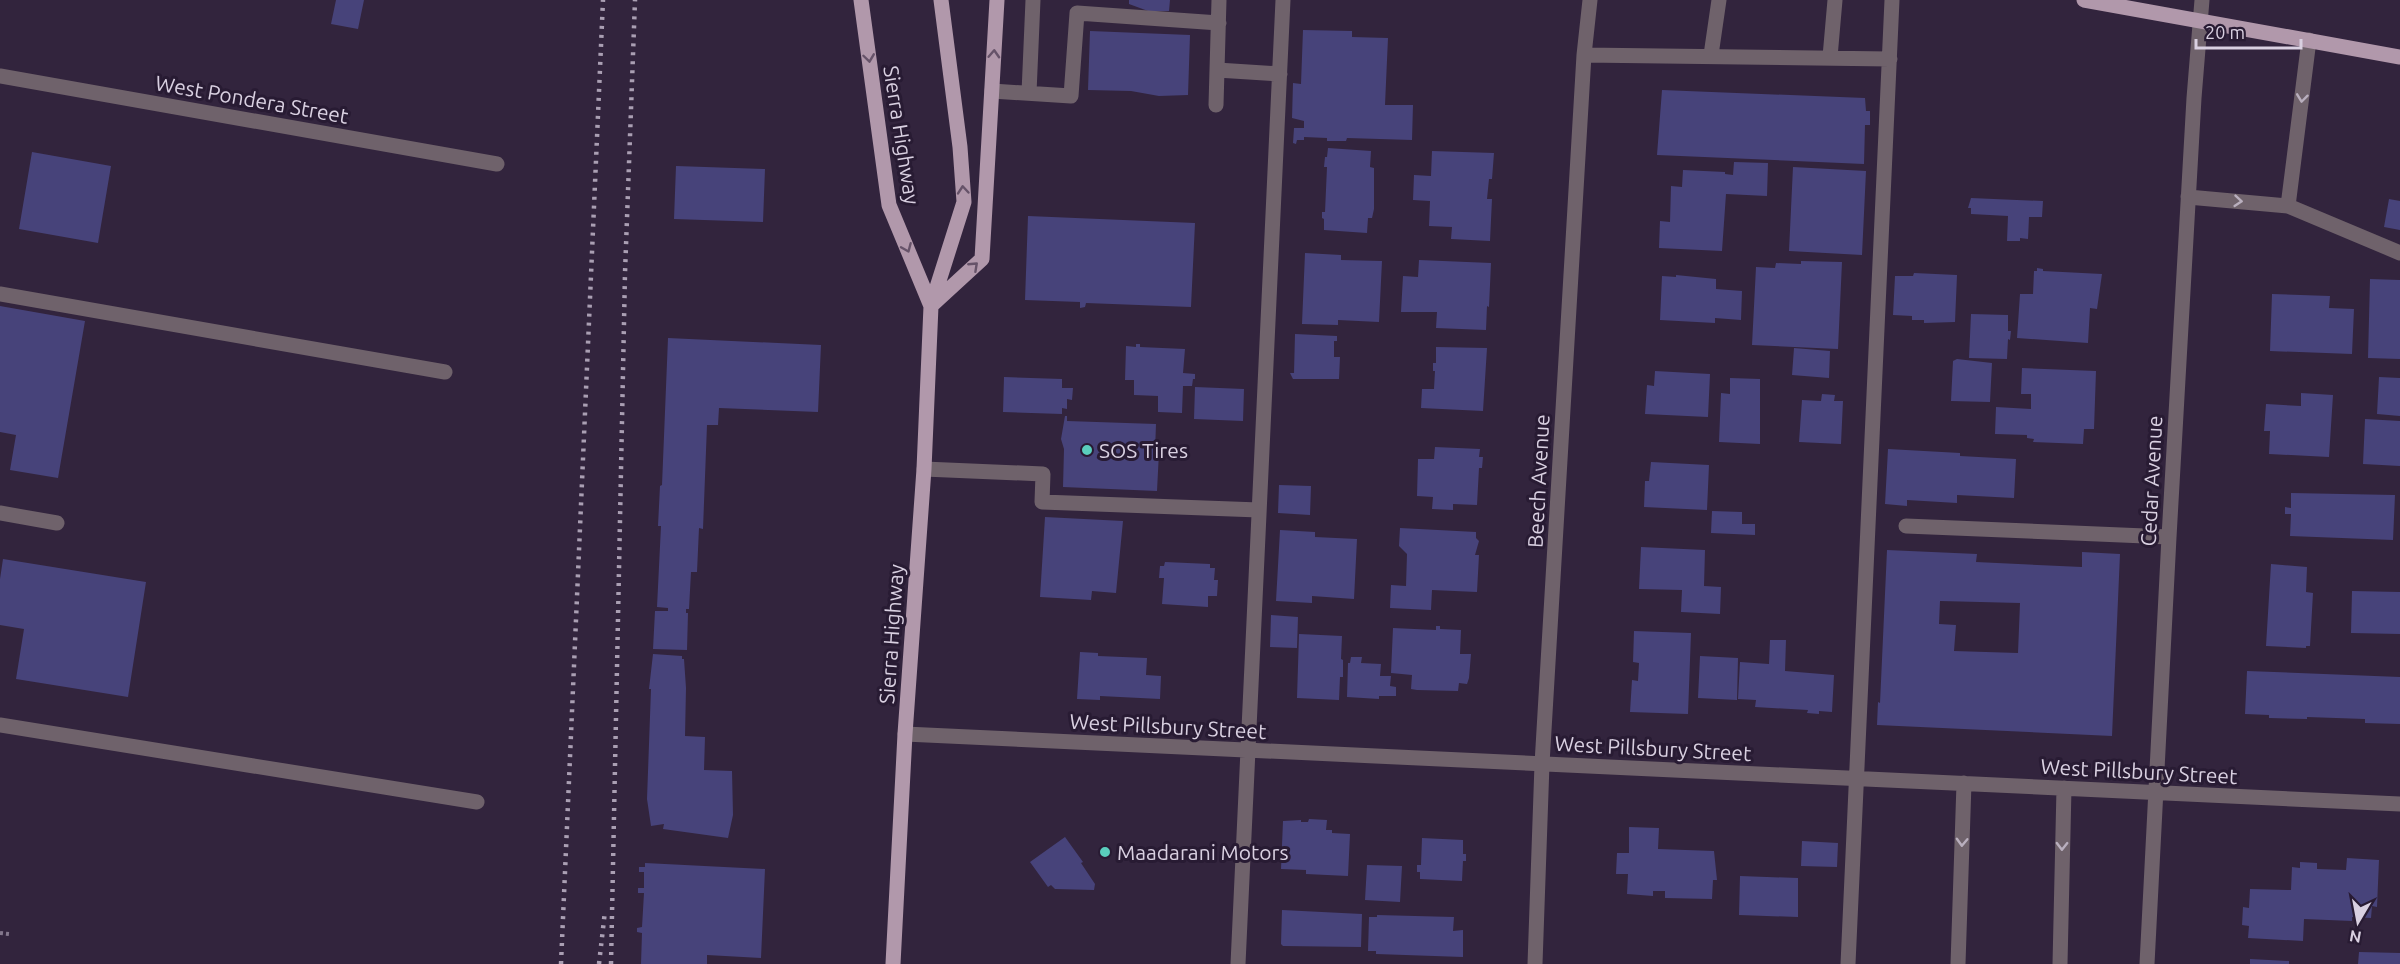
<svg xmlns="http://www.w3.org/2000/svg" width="2400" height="964" font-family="Ubuntu,sans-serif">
	<rect width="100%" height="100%" fill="#32243d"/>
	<path fill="#47437a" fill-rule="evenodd" d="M 336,0 L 364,0 L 358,29 L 331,24 Z
		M 1129,0 L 1170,0 L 1169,11 L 1148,11 L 1129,4 Z
		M 1303,30 L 1352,31 L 1352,37 L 1388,38 L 1385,105 L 1413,105 L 1412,140 L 1347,138 L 1346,141 L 1327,141 L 1327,138 L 1304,137 L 1304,140 L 1297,140 L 1296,144 L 1293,143 L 1294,128 L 1304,128 L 1304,121 L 1292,118 L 1293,83 L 1301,84 Z
		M 1090,31 L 1190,35 L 1188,95 L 1159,96 L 1131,91 L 1088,90 Z
		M 1662,90 L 1865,98 L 1866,111 L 1870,111 L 1870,125 L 1865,125 L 1864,164 L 1657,155 Z
		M 1328,148 L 1371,151 L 1370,167 L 1374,168 L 1374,209 L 1372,218 L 1368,218 L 1367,233 L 1324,230 L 1324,219 L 1322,218 L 1322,212 L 1325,212 L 1327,167 L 1324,167 L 1325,157 L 1327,157 Z
		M 1432,151 L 1494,153 L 1492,179 L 1489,179 L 1487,199 L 1492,199 L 1490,241 L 1451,239 L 1452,227 L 1429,226 L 1430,201 L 1413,200 L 1414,175 L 1431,176 Z
		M 32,152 L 111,166 L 98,243 L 19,229 Z
		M 1734,162 L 1768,163 L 1767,196 L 1726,194 L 1722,251 L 1659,248 L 1660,221 L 1670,222 L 1671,186 L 1682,187 L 1683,170 L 1725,172 L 1725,174 L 1733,175 Z
		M 676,166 L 765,169 L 763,222 L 674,219 Z
		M 1793,167 L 1866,171 L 1862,255 L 1789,251 Z
		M 1971,198 L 2043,201 L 2042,217 L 2029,217 L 2028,239 L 2020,238 L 2020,241 L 2007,241 L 2008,216 L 1971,214 L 1971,208 L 1968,208 Z
		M 2389,199 L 2400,201 L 2400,230 L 2384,227 Z
		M 1028,216 L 1195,223 L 1191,307 L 1086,303 L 1085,307 L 1080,308 L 1080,302 L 1025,300 Z
		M 1305,253 L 1341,255 L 1341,260 L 1382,261 L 1379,322 L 1338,320 L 1338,325 L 1302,324 Z
		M 1419,260 L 1491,263 L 1489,307 L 1487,306 L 1486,330 L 1436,328 L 1437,312 L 1401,312 L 1403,276 L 1418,277 Z
		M 1801,261 L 1842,262 L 1838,349 L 1752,345 L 1756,267 L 1775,268 L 1776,263 L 1801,264 Z
		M 2037,268 L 2043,269 L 2043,271 L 2102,274 L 2097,309 L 2090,308 L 2088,343 L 2017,338 L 2020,294 L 2033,294 L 2034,271 L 2037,271 Z
		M 1914,273 L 1957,275 L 1955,322 L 1924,323 L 1924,320 L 1912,320 L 1912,316 L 1893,315 L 1895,276 L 1913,276 Z
		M 1676,275 L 1716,279 L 1716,289 L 1742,291 L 1741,320 L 1715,318 L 1715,323 L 1660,320 L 1662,276 L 1676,277 Z
		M 2370,279 L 2400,280 L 2400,359 L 2368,358 Z
		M 2272,294 L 2330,296 L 2329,308 L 2354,309 L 2352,354 L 2270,351 Z
		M 0,306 L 85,321 L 58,478 L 10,470 L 16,435 L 0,432 Z
		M 1971,314 L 2008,315 L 2008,331 L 2011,331 L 2010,340 L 2008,339 L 2007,359 L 1969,358 Z
		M 1295,334 L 1337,336 L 1337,341 L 1334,341 L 1334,357 L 1340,357 L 1339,379 L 1293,379 L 1290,373 L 1294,373 Z
		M 668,338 L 821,345 L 818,412 L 719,408 L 718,425 L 707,425 L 703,529 L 699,528 L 697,572 L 691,572 L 689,609 L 686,609 L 686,613 L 688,613 L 687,650 L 653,649 L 655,611 L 668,611 L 668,608 L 657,607 L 661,526 L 658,526 L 660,486 L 662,485 Z
		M 1136,344 L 1140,344 L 1140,347 L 1185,349 L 1183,373 L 1195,374 L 1195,379 L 1193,379 L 1192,386 L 1183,386 L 1182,413 L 1158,412 L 1158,396 L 1134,395 L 1134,380 L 1125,380 L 1126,346 L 1136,347 Z
		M 1436,347 L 1487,348 L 1483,411 L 1421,408 L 1422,389 L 1434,389 L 1435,371 L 1433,371 L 1433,363 L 1436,363 Z
		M 1794,348 L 1830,351 L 1829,378 L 1792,375 Z
		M 1957,359 L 1992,363 L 1990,402 L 1951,401 L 1953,361 Z
		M 2022,368 L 2096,371 L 2094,429 L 2084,429 L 2083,444 L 2033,442 L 2034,439 L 2027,438 L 2027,435 L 1995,434 L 1996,407 L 2031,409 L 2031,394 L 2021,394 Z
		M 1655,371 L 1710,374 L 1708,417 L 1645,414 L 1647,385 L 1654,386 Z
		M 1004,377 L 1062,379 L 1062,388 L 1073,388 L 1072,400 L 1067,399 L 1067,409 L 1062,408 L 1062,414 L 1003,412 Z
		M 2379,377 L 2400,378 L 2400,416 L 2377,414 Z
		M 1730,378 L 1760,379 L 1760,444 L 1719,442 L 1721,393 L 1730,394 Z
		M 1195,387 L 1244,389 L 1243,421 L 1194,419 Z
		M 2301,393 L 2333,395 L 2329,457 L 2269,454 L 2270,431 L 2264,431 L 2266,404 L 2301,406 Z
		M 1822,394 L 1835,395 L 1834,401 L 1843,401 L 1841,444 L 1799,442 L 1802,400 L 1821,401 Z
		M 1065,416 L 1067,416 L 1067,421 L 1156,424 L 1155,452 L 1159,452 L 1157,491 L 1063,487 L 1064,449 L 1061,439 Z
		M 2365,419 L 2400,421 L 2400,466 L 2363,464 Z
		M 1435,447 L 1480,449 L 1479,457 L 1483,457 L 1482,468 L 1479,468 L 1477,505 L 1453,504 L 1453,510 L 1432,509 L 1433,497 L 1417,496 L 1418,459 L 1434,459 Z
		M 1888,449 L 1960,453 L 1960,456 L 2016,459 L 2014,498 L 1957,495 L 1957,503 L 1907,500 L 1907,506 L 1885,504 Z
		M 1651,462 L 1709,465 L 1707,510 L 1644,507 L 1645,481 L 1649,481 Z
		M 1279,485 L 1311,486 L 1310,515 L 1278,513 Z
		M 2291,493 L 2395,495 L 2393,540 L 2290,536 L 2291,514 L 2285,514 L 2285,507 L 2291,508 Z
		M 1712,511 L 1742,512 L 1742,524 L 1755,524 L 1755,535 L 1711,533 Z
		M 1045,517 L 1123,521 L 1116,593 L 1092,591 L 1091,600 L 1040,597 Z
		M 1400,528 L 1476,532 L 1476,538 L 1479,541 L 1475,555 L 1479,555 L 1477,592 L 1432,590 L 1431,610 L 1390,608 L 1391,585 L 1406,586 L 1407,554 L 1399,546 Z
		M 1280,530 L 1315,532 L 1315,537 L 1357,539 L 1354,599 L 1312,596 L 1312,603 L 1276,601 Z
		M 1641,547 L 1705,550 L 1704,586 L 1721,587 L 1720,614 L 1681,612 L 1682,590 L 1639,589 Z
		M 1887,550 L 1977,554 L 1976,562 L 2082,567 L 2082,552 L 2120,554 L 2112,736 L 1877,725 L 1878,702 L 1880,703 ZM 1940,601 L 2020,603 L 2018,653 L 1954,651 L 1956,625 L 1939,624 Z
		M 3,559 L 146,582 L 128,697 L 16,679 L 24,629 L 0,625 L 0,579 Z
		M 1165,562 L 1210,564 L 1210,568 L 1215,568 L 1214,580 L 1218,580 L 1217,596 L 1208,596 L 1208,607 L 1162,604 L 1164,578 L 1159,578 L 1160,566 L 1164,566 Z
		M 2271,564 L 2307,567 L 2306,592 L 2313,593 L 2310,646 L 2306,646 L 2306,648 L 2266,646 Z
		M 2352,591 L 2400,592 L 2400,634 L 2351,633 Z
		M 1271,615 L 1298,617 L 1297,648 L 1270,647 Z
		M 1436,626 L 1440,626 L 1440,629 L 1461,630 L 1460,654 L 1471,654 L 1469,678 L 1467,684 L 1459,683 L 1458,691 L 1417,690 L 1411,689 L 1412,675 L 1391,673 L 1393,628 L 1436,630 Z
		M 1634,631 L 1691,633 L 1688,714 L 1630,712 L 1632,680 L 1638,681 L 1639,663 L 1633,662 Z
		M 1299,634 L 1342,636 L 1341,659 L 1343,660 L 1343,677 L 1340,677 L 1339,700 L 1297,698 Z
		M 1770,640 L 1786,640 L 1785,671 L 1834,675 L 1832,712 L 1819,711 L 1819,714 L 1807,713 L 1808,710 L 1755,707 L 1756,700 L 1738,699 L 1740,662 L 1769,664 Z
		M 1080,652 L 1098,653 L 1098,656 L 1147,658 L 1146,675 L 1161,676 L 1160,699 L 1100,696 L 1100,700 L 1077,699 Z
		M 653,654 L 682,656 L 682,659 L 684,659 L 686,688 L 685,736 L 705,737 L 704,770 L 732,771 L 733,815 L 728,838 L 663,829 L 664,824 L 651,826 L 647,799 L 651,689 L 649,689 Z
		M 1700,656 L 1738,658 L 1737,700 L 1698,698 Z
		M 1351,657 L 1362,657 L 1361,663 L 1381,664 L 1380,676 L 1391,676 L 1390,686 L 1396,687 L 1396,696 L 1379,696 L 1379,699 L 1347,697 L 1348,663 L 1350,663 Z
		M 2247,671 L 2400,677 L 2400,724 L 2365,723 L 2365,719 L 2307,717 L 2307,719 L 2269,718 L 2269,715 L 2245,714 Z
		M 1309,819 L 1327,820 L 1326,830 L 1332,830 L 1332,833 L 1350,834 L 1348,876 L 1306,874 L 1306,870 L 1281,869 L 1283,821 L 1301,820 L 1301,822 L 1308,822 Z
		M 1629,827 L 1659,828 L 1658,849 L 1714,851 L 1717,880 L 1713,880 L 1712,899 L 1665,898 L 1665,891 L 1653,891 L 1653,896 L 1627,894 L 1628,874 L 1616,874 L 1617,853 L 1629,853 Z
		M 1065,837 L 1083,862 L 1081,863 L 1095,884 L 1094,890 L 1055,889 L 1051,885 L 1048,887 L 1030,862 Z
		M 1422,838 L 1463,840 L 1463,854 L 1466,854 L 1466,861 L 1463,861 L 1462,881 L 1420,879 L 1420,872 L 1417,872 L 1417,865 L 1421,865 Z
		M 1802,841 L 1838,843 L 1837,867 L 1801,866 Z
		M 2347,858 L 2379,860 L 2377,907 L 2372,906 L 2371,918 L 2352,917 L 2352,921 L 2304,919 L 2303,941 L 2248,938 L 2249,926 L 2242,925 L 2243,907 L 2249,908 L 2250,889 L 2291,890 L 2292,867 L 2300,868 L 2300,862 L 2317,863 L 2317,869 L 2346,870 Z
		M 645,863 L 765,869 L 761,958 L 707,955 L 707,964 L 641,964 L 642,933 L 637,932 L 637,928 L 642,927 L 644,893 L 638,893 L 638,888 L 644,888 L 644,872 L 639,872 L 639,867 L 645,867 Z
		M 1367,865 L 1402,866 L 1400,902 L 1365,900 Z
		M 1740,876 L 1798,878 L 1798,917 L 1739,915 Z
		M 1282,910 L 1362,914 L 1361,947 L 1283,946 L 1281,944 Z
		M 1377,915 L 1454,917 L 1453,931 L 1463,930 L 1463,957 L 1376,954 L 1376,951 L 1368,951 L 1369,917 L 1377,917 Z
		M 2359,952 L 2400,953 L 2400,964 L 2358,964 Z
		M 2250,959 L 2289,961 L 2289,964 L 2250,964 Z"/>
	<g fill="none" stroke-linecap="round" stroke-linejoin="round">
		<path stroke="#83778c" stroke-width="4" stroke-dasharray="3 3" stroke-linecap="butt" d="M 0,933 L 9,934"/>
		<path stroke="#6f626b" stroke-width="15" d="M 1219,0 L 1217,70 L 1280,74
			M 1584,55 L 1890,59
			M 1711,55 L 1719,0
			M 1830,57 L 1835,0
			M 0,76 L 497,164
			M 992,91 L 1071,96 L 1077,13 L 1219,23
			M 1029,93 L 1033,0
			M 1216,105 L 1217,70
			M 2188,197 L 2288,206 L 2400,253
			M 2288,206 L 2309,40
			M 0,294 L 445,372
			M 924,469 L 1043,474 L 1042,502 L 1259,510
			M 0,513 L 57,523
			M 1906,526 L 2169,537
			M 0,725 L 477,802
			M 905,734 L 2400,804
			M 1238,964 L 1283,0
			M 1535,964 L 1542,764 L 1584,55 L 1590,0
			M 1848,964 L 1892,0
			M 1958,964 L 1964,783
			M 2060,964 L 2064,788
			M 2147,964 L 2169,537 L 2194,98 L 2202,0"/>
		<path stroke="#b198ab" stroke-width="15" d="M 861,0 L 889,205 L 931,306
			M 2084,0 L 2400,57
			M 933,304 L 982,259 L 997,0
			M 893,964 L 905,734 L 924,469 L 931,306 L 964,202 L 960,147 L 941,0"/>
		<path stroke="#aa9fb3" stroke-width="4.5" stroke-dasharray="3 6" stroke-linecap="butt" d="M 561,964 L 603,0
			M 599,964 L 605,911
			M 611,964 L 625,273 L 635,0"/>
	</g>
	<defs><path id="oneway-chevron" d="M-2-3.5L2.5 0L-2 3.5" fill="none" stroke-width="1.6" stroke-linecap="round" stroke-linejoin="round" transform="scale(1.5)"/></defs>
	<g stroke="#665369">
		<use href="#oneway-chevron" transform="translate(994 54) rotate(-87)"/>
		<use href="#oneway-chevron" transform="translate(869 58) rotate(82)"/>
		<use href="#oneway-chevron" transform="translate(963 190) rotate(-95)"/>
		<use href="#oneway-chevron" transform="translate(907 248) rotate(67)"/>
		<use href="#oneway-chevron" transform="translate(974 266) rotate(-43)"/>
	</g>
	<g stroke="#b9afbe">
		<use href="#oneway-chevron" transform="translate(2302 98) rotate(97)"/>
		<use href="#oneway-chevron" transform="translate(2238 201) rotate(5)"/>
		<use href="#oneway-chevron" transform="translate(1962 842) rotate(92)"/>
		<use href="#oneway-chevron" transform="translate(2062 846) rotate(91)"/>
	</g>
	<g fill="#5acebd" stroke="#281b33" stroke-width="2">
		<circle cx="1087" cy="450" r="6"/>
		<circle cx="1105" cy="852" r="6"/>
	</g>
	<g text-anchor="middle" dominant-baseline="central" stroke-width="6" stroke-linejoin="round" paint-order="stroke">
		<g font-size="21" fill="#d9d0e1" stroke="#281b33">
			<text transform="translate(252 99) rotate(10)">West Pondera Street</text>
			<text transform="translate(902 135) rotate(81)">Sierra Highway</text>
			<text transform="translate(1538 481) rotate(-87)">Beech Avenue</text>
			<text transform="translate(2151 481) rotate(-87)">Cedar Avenue</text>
			<text transform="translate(891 634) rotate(-86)">Sierra Highway</text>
			<text transform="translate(1168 726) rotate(3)">West Pillsbury Street</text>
			<text transform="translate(1653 748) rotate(3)">West Pillsbury Street</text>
			<text transform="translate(2139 771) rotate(3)">West Pillsbury Street</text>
		</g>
		<g font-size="21" fill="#d9d0e1" stroke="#281b33" text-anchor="start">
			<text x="1099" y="450">SOS Tires</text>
			<text x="1117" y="852">Maadarani Motors</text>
		</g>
	</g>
	<g transform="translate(2358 922) rotate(190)" stroke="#281b33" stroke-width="4.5" paint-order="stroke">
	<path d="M0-4.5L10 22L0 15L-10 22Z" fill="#d9d0e1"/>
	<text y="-9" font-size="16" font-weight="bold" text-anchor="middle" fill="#d9d0e1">N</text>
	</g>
	<path d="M2196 39v9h105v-9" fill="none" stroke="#d9d0e1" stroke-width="3"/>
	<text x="2205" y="39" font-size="18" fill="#d9d0e1" stroke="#281b33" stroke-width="4.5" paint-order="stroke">20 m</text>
</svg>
